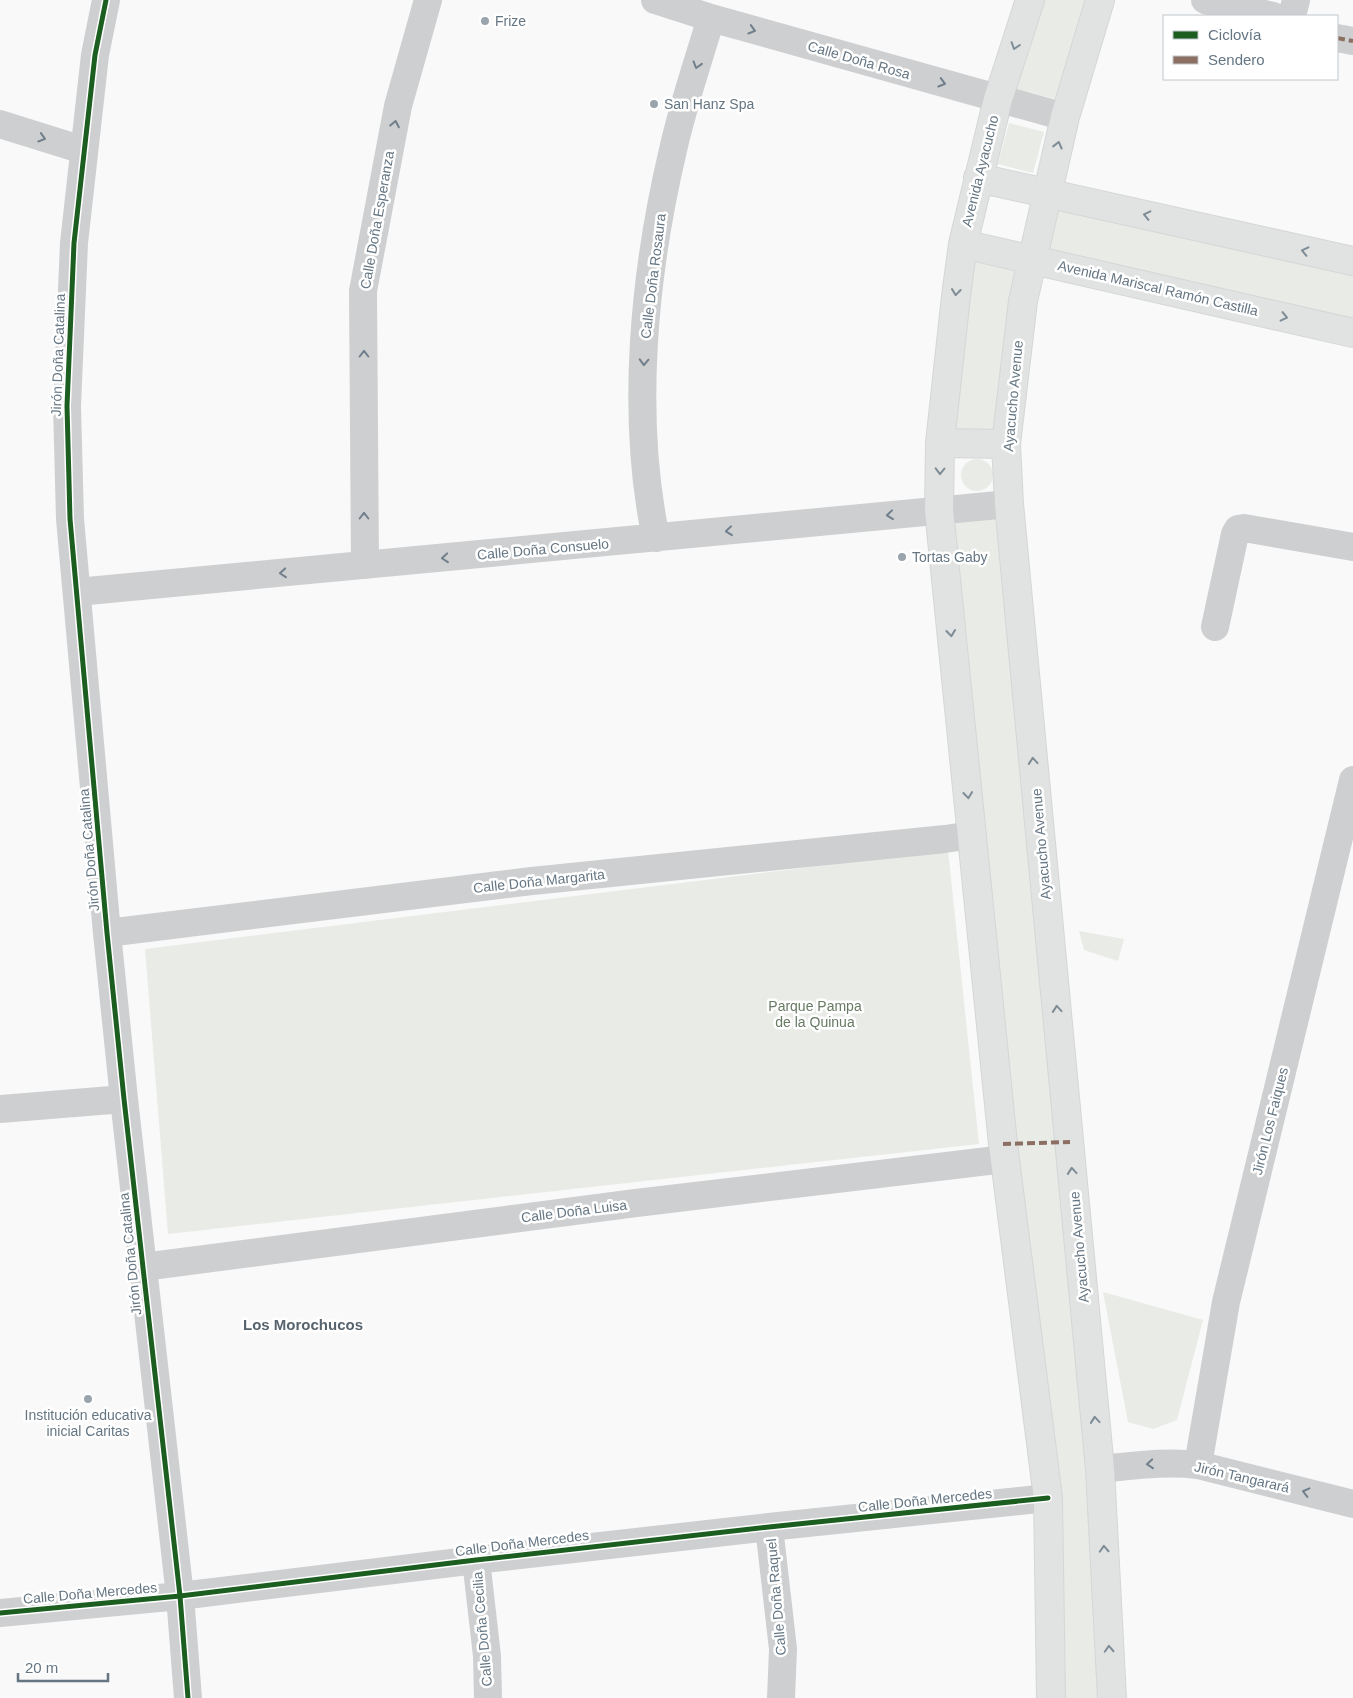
<svg xmlns="http://www.w3.org/2000/svg" width="1353" height="1698" font-family="Arial,sans-serif">
	<rect width="100%" height="100%" fill="#f9f9f9"/>
	<path fill="#e8ebe6" d="M 1039,0 L 1086,0 L 1059,100 L 1013,88 Z
		M 1009,123 L 1044,132 L 1033,173 L 998,164 Z
		M 1053,202 L 1353,268 L 1353,323 L 1041,255 Z
		M 967,244 L 1035,258 L 1010,444 L 943,435 Z
		M961 475a16 16 0 1 1 32 0a16 16 0 1 1-32 0Z
		M 944,514 L 999,515 L 999,550 L 1091,1481 L 1102,1698 L 1057,1698 Z
		M 948,850 L 979,1144 L 168,1234 L 145,949 Z
		M 1079,931 L 1124,939 L 1118,961 L 1084,950 Z
		M 1103,1292 L 1203,1320 L 1177,1420 L 1153,1429 L 1128,1422 Z"/>
	<g fill="none" stroke-linecap="round" stroke-linejoin="round">
		<g stroke="#d5d6d7" stroke-width="30">
			<path id="major" d="M 1030,0 L 998,99 L 963,244 L 956,296 L 940,443 L 939,510 L 1003,1144 L 1048,1498 L 1051,1698
				M 1100,0 L 1065,117 L 1023,301 L 1006,444 L 1009,504 L 1100,1469 L 1112,1698
				M 978,178 L 1353,261
				M 963,244 L 1353,333
				M 940,443 L 1006,444"/>
		</g>
		<path stroke="#cecfd0" stroke-width="28" d="M 106,0 L 95,55 L 74,243 L 67,406 L 70,519 L 107,933 L 124,1099 L 180,1596 L 188,1698
			M 655,0 L 711,18 L 1065,117
			M 1205,0 L 1273,16
			M 1292,16 L 1296,0
			M 1337,38 L 1353,41
			M 0,124 L 83,150
			M 656,538 C 630,414 644,273 673,150 C 683,105 698,62 711,18
			M 365,565 L 363,291 L 398,106 L 428,0
			M 77,592 L 1009,504
			M 1215,627 L 1235,534 L 1238,529 L 1244,528 L 1353,547
			M 107,933 L 532,881 L 945,839 L 972,835
			M 0,1109 L 124,1099
			M 143,1267 L 636,1203 L 1005,1159
			M 1198,1465 L 1226,1302 L 1353,780
			M 1100,1469 C 1133,1466 1165,1461 1198,1465 L 1353,1504
			M 769,1527 L 783,1649 L 781,1698
			M 476,1560 L 487,1656 L 488,1698
			M 0,1613 L 180,1596 L 476,1560 L 769,1527 L 1048,1498"/>
		<use href="#major" stroke="#e1e2e2" stroke-width="28"/>
		<path stroke="#8d6e63" stroke-width="4" stroke-dasharray="8 4" stroke-linecap="butt" d="M 1337,38 L 1353,41
			M 1003,1144 L 1070,1142"/>
		<g stroke="#fff" stroke-width="8">
			<path id="cycleway" d="M 106,0 L 95,55 L 74,243 L 67,406 L 70,519 L 107,933 L 124,1099 L 180,1596 L 188,1698
				M 0,1613 L 180,1596 L 476,1560 L 769,1527 L 1048,1498"/>
		</g>
		<use href="#cycleway" stroke="#1b5e20" stroke-width="5"/>
	</g>
	<defs><path id="oneway-chevron" d="M-2-3.5L2.5 0L-2 3.5" fill="none" stroke-width="1.6" stroke-linecap="round" stroke-linejoin="round" transform="scale(1.25)"/></defs>
	<g stroke="#707f8b">
		<use href="#oneway-chevron" transform="translate(752 30) rotate(16)"/>
		<use href="#oneway-chevron" transform="translate(697 65) rotate(107)"/>
		<use href="#oneway-chevron" transform="translate(942 83) rotate(16)"/>
		<use href="#oneway-chevron" transform="translate(395 124) rotate(-79)"/>
		<use href="#oneway-chevron" transform="translate(42 138) rotate(17)"/>
		<use href="#oneway-chevron" transform="translate(364 354) rotate(-90)"/>
		<use href="#oneway-chevron" transform="translate(644 362) rotate(92)"/>
		<use href="#oneway-chevron" transform="translate(890 515) rotate(174)"/>
		<use href="#oneway-chevron" transform="translate(364 516) rotate(-90)"/>
		<use href="#oneway-chevron" transform="translate(729 531) rotate(174)"/>
		<use href="#oneway-chevron" transform="translate(445 558) rotate(175)"/>
		<use href="#oneway-chevron" transform="translate(283 573) rotate(175)"/>
		<use href="#oneway-chevron" transform="translate(1150 1464) rotate(175)"/>
		<use href="#oneway-chevron" transform="translate(1306 1492) rotate(-166)"/>
	</g>
	<g stroke="#7e8c96">
		<use href="#oneway-chevron" transform="translate(1015 46) rotate(108)"/>
		<use href="#oneway-chevron" transform="translate(1058 145) rotate(-76)"/>
		<use href="#oneway-chevron" transform="translate(1147 215) rotate(-167)"/>
		<use href="#oneway-chevron" transform="translate(1305 251) rotate(-167)"/>
		<use href="#oneway-chevron" transform="translate(956 292) rotate(97)"/>
		<use href="#oneway-chevron" transform="translate(1284 317) rotate(13)"/>
		<use href="#oneway-chevron" transform="translate(940 471) rotate(91)"/>
		<use href="#oneway-chevron" transform="translate(951 633) rotate(84)"/>
		<use href="#oneway-chevron" transform="translate(1033 761) rotate(-95)"/>
		<use href="#oneway-chevron" transform="translate(968 795) rotate(84)"/>
		<use href="#oneway-chevron" transform="translate(1057 1009) rotate(-95)"/>
		<use href="#oneway-chevron" transform="translate(1072 1171) rotate(-95)"/>
		<use href="#oneway-chevron" transform="translate(1095 1420) rotate(-95)"/>
		<use href="#oneway-chevron" transform="translate(1104 1549) rotate(-93)"/>
		<use href="#oneway-chevron" transform="translate(1109 1649) rotate(-93)"/>
	</g>
	<g fill="#99a4ac" stroke="#fff" stroke-width="2">
		<circle cx="485" cy="21" r="5"/>
		<circle cx="654" cy="104" r="5"/>
		<circle cx="902" cy="557" r="5"/>
		<circle cx="88" cy="1399" r="5"/>
	</g>
	<g text-anchor="middle" dominant-baseline="central" stroke-width="5" stroke-linejoin="round" paint-order="stroke">
		<g font-size="14" fill="#657683" stroke="#fff" text-anchor="start">
			<text x="495" y="21">Frize</text>
			<text x="664" y="104">San Hanz Spa</text>
			<text x="912" y="557">Tortas Gaby</text>
			<text x="88" y="1415" text-anchor="middle">Institución educativa<tspan x="88" dy="16">inicial Caritas</tspan></text>
		</g>
		<g font-size="14" fill="#657683" stroke="#fff">
			<text transform="translate(859 60) rotate(16)">Calle Doña Rosa</text>
			<text transform="translate(980 171) rotate(-76)">Avenida Ayacucho</text>
			<text transform="translate(377 220) rotate(-80)">Calle Doña Esperanza</text>
			<text transform="translate(653 276) rotate(-83)">Calle Doña Rosaura</text>
			<text transform="translate(1158 288) rotate(13)">Avenida Mariscal Ramón Castilla</text>
			<text transform="translate(58 355) rotate(-88)">Jirón Doña Catalina</text>
			<text transform="translate(1013 396) rotate(-85)">Ayacucho Avenue</text>
			<text transform="translate(543 549) rotate(-5)">Calle Doña Consuelo</text>
			<text transform="translate(1041 844) rotate(-95)">Ayacucho Avenue</text>
			<text transform="translate(89 850) rotate(-95)">Jirón Doña Catalina</text>
			<text transform="translate(539 881) rotate(-6)">Calle Doña Margarita</text>
			<text transform="translate(1270 1121) rotate(-76)">Jirón Los Faiques</text>
			<text transform="translate(574 1211) rotate(-7)">Calle Doña Luisa</text>
			<text transform="translate(1079 1247) rotate(-95)">Ayacucho Avenue</text>
			<text transform="translate(130 1254) rotate(-96)">Jirón Doña Catalina</text>
			<text transform="translate(1242 1477) rotate(13)">Jirón Tangarará</text>
			<text transform="translate(925 1500) rotate(-6)">Calle Doña Mercedes</text>
			<text transform="translate(522 1543) rotate(-7)">Calle Doña Mercedes</text>
			<text transform="translate(90 1593) rotate(-5)">Calle Doña Mercedes</text>
			<text transform="translate(776 1597) rotate(-95)">Calle Doña Raquel</text>
			<text transform="translate(482 1629) rotate(-95)">Calle Doña Cecilia</text>
		</g>
		<g font-size="14" fill="#687a64" stroke="#fff">
			<text x="815" y="1006">Parque Pampa<tspan x="815" dy="16">de la Quinua</tspan></text>
		</g>
		<g font-size="15" font-weight="bold" fill="#57646e" stroke="#fff">
			<text x="303" y="1324">Los Morochucos</text>
		</g>
	</g>
	<rect x="1163" y="15" width="175" height="65" fill="#ffffff" stroke="#c1c8cd"/>
	<rect x="1173" y="31" width="25" height="8" fill="#1b5e20" stroke="#c1c8cd"/>
	<text x="1208" y="40" font-size="15" fill="#657683">Ciclovía</text>
	<rect x="1173" y="56" width="25" height="8" fill="#8d6e63" stroke="#c1c8cd"/>
	<text x="1208" y="65" font-size="15" fill="#657683">Sendero</text>
	<path d="M18 1673v8h90v-8" fill="none" stroke="#657683" stroke-width="2.5"/>
	<text x="25" y="1673" font-size="15" fill="#657683" stroke="#ffffff" stroke-width="4" paint-order="stroke">20 m</text>
</svg>
